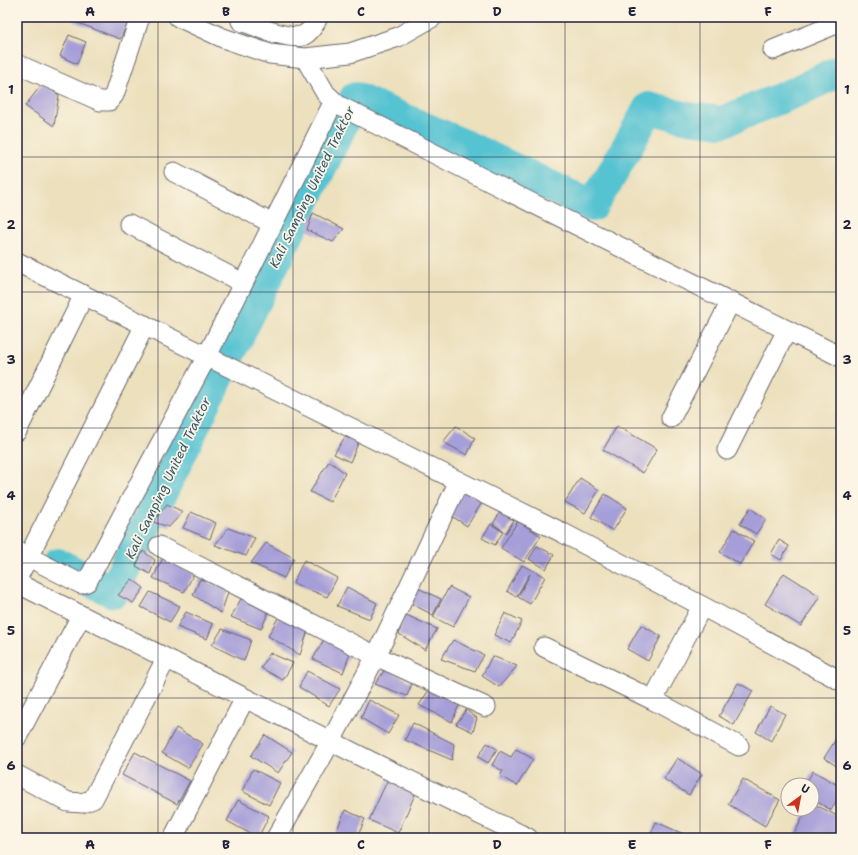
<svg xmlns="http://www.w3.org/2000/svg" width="858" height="855" font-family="'Shantell Sans',sans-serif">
	<rect width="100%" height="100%" fill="#fcf5e5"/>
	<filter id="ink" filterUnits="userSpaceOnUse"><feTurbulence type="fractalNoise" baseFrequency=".025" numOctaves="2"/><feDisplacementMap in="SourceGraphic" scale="8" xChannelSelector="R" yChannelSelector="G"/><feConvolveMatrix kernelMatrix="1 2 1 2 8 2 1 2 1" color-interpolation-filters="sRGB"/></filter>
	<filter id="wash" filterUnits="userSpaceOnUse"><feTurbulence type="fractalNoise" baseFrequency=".012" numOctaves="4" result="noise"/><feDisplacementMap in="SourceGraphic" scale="16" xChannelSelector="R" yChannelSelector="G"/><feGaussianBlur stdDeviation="0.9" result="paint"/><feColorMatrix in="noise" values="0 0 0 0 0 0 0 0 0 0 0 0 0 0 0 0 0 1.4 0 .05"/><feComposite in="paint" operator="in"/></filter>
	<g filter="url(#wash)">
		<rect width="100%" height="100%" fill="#ece0bd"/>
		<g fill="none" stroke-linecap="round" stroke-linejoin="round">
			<path stroke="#57c3d2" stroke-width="32" d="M 58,564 L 113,592 L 355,98 L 464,145 L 592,206 L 613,172 L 649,108 L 688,118 L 722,122 L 798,91 L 841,70"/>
		</g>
		<g id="blocks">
			<path fill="#a69ed8" d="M 76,17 L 131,17 L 120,39 L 73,21 Z
				M 69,35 L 86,42 L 77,64 L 60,56 Z
				M 42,84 L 59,95 L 54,126 L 25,106 Z
				M 313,213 L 344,229 L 333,242 L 307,230 Z
				M 456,426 L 475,438 L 467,455 L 443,442 Z
				M 617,426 L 657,449 L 643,473 L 603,450 Z
				M 345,437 L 359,441 L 350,462 L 334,454 Z
				M 329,461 L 345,473 L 330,502 L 310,492 Z
				M 580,478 L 599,490 L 585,513 L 565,502 Z
				M 462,488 L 483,501 L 467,526 L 447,513 Z
				M 605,494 L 627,508 L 613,531 L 591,517 Z
				M 167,504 L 183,512 L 169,527 L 153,522 Z
				M 503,507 L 517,515 L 506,533 L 493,524 Z
				M 750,508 L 766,519 L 756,534 L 740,524 Z
				M 191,512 L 216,523 L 210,539 L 183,528 Z
				M 518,521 L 541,536 L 524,562 L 501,548 Z
				M 491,524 L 503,532 L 495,545 L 482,538 Z
				M 228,528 L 255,538 L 246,556 L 215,545 Z
				M 734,529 L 754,541 L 740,564 L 720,552 Z
				M 779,540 L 789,546 L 781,560 L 771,554 Z
				M 266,543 L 294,558 L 284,578 L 251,563 Z
				M 537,546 L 554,555 L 546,569 L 529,559 Z
				M 143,551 L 155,560 L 150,574 L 136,566 Z
				M 163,558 L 194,574 L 184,592 L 153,578 Z
				M 304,560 L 337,578 L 327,597 L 293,583 Z
				M 522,565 L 545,577 L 530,604 L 518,597 L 530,574 L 516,597 L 507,591 Z
				M 784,573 L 820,596 L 801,626 L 765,604 Z
				M 132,579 L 144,588 L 133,603 L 118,595 Z
				M 200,579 L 229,590 L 221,613 L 193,595 Z
				M 347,587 L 377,603 L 370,619 L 337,606 Z
				M 449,587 L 469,597 L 453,627 L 433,617 Z
				M 418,588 L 441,599 L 433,615 L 410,603 Z
				M 150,592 L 180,606 L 170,622 L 141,607 Z
				M 242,597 L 270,609 L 261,629 L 231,617 Z
				M 186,612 L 213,624 L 207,639 L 177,627 Z
				M 505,613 L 522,621 L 511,643 L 494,635 Z
				M 404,614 L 437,629 L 425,650 L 399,634 Z
				M 278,618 L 309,627 L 300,655 L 268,636 Z
				M 641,625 L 661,636 L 648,661 L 627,649 Z
				M 222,629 L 251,640 L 244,661 L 212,645 Z
				M 324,639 L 350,653 L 343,673 L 313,659 Z
				M 453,640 L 484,655 L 475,671 L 441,659 Z
				M 270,653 L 293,663 L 283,680 L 261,668 Z
				M 492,656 L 517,666 L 499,687 L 482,676 Z
				M 386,668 L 412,683 L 407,696 L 375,684 Z
				M 307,671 L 340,689 L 329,706 L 299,687 Z
				M 738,683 L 753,691 L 734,725 L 719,716 Z
				M 429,690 L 459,705 L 452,722 L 419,705 Z
				M 369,700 L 399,715 L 388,734 L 361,718 Z
				M 770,706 L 785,714 L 771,741 L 756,732 Z
				M 466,710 L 477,718 L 473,732 L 456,724 Z
				M 413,723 L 454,744 L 452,760 L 405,740 Z
				M 176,728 L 203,744 L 188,768 L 162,753 Z
				M 841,731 L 841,769 L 824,758 Z
				M 265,735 L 292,752 L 278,773 L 251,756 Z
				M 487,743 L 497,749 L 488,763 L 478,757 Z
				M 516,749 L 533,759 L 517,786 L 500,776 L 503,771 L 492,765 L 500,751 L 511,757 Z
				M 135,752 L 190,781 L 177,804 L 122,775 Z
				M 677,758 L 702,774 L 689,795 L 664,779 Z
				M 253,769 L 280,783 L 269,805 L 242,791 Z
				M 813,771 L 841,787 L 841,793 L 831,810 L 812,799 L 812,785 L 805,785 Z
				M 389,777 L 417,790 L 398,833 L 369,820 Z
				M 743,779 L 780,800 L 765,826 L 728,804 Z
				M 238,800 L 269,816 L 258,838 L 227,821 Z
				M 812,803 L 841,818 L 841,833 L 838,838 L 792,838 L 807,809 L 812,809 Z
				M 345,810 L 365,819 L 357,838 L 334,837 Z
				M 656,822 L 688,836 L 687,838 L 649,838 Z"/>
		</g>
	</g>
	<g filter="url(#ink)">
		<use href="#blocks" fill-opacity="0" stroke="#696468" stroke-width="1"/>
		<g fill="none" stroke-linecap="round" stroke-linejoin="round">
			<g stroke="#696468" stroke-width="21">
				<path id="minor" d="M 178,17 L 223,38 L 270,54 L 305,58 L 350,53 L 398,37 L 433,17
					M 241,21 C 255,26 288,40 302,36 C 310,33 315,24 318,17
					M 773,50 L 841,22
					M 305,58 L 326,94 L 338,105 L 504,189 L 841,357
					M 17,64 L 100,101 L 109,101 L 114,95 L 140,17
					M 174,172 L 273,224
					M 129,224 L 243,283
					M 17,262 L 563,533 L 702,606 L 841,681
					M 671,418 L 731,301
					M 17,431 L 84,295
					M 727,450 L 787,330
					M 159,546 L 376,656 L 486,707
					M 17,551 L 81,584 L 87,582 L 207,356 L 334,101
					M 17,579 L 145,325
					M 17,583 L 372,762 L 528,838
					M 544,647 L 653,700 L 739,746
					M 653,700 L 702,606
					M 17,737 L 81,616
					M 17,775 L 68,802 L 82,803 L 93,799 L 166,659
					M 173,838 L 245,698
					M 276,838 L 331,741 L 376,656 L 459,481"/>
			</g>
			<use href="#minor" stroke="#fff" stroke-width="19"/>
		</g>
	</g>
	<path fill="none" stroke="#22223b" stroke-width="1" stroke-opacity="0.55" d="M 158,17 L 158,838M 293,17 L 293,838M 429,17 L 429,838M 565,17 L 565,838M 700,17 L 700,838M 17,157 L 841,157M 17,292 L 841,292M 17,428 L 841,428M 17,563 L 841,563M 17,698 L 841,698"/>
	<g text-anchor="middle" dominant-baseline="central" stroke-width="3.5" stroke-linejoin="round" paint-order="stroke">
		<g font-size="13" font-style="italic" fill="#355a70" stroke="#fcf5e5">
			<text transform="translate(312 187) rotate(-64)">Kali Samping United Traktor</text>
			<text transform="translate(168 478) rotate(-64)">Kali Samping United Traktor</text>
		</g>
	</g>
	<rect width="858" height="855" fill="none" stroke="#fcf5e5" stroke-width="44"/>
	<g transform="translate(800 797) rotate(32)"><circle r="19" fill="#fcf5e5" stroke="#a5a1a1"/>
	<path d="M0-3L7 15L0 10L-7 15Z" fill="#c8321e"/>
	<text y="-6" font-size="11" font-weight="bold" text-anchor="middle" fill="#22223b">U</text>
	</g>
	<rect x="22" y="22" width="814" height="811" fill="none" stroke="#22223b" stroke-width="1.5"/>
	<g font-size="13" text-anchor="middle" font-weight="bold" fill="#22223b">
		<text x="90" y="16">A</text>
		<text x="226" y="16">B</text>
		<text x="361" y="16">C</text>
		<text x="497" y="16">D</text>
		<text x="632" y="16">E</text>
		<text x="768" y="16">F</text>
		<text x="11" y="94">1</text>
		<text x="847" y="94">1</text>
		<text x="11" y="229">2</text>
		<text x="847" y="229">2</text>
		<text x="11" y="364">3</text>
		<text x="847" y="364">3</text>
		<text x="11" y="500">4</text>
		<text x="847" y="500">4</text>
		<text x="11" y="635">5</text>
		<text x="847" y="635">5</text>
		<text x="11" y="770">6</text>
		<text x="847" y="770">6</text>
		<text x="90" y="849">A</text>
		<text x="226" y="849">B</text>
		<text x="361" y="849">C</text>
		<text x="497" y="849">D</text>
		<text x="632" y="849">E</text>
		<text x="768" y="849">F</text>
	</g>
</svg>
